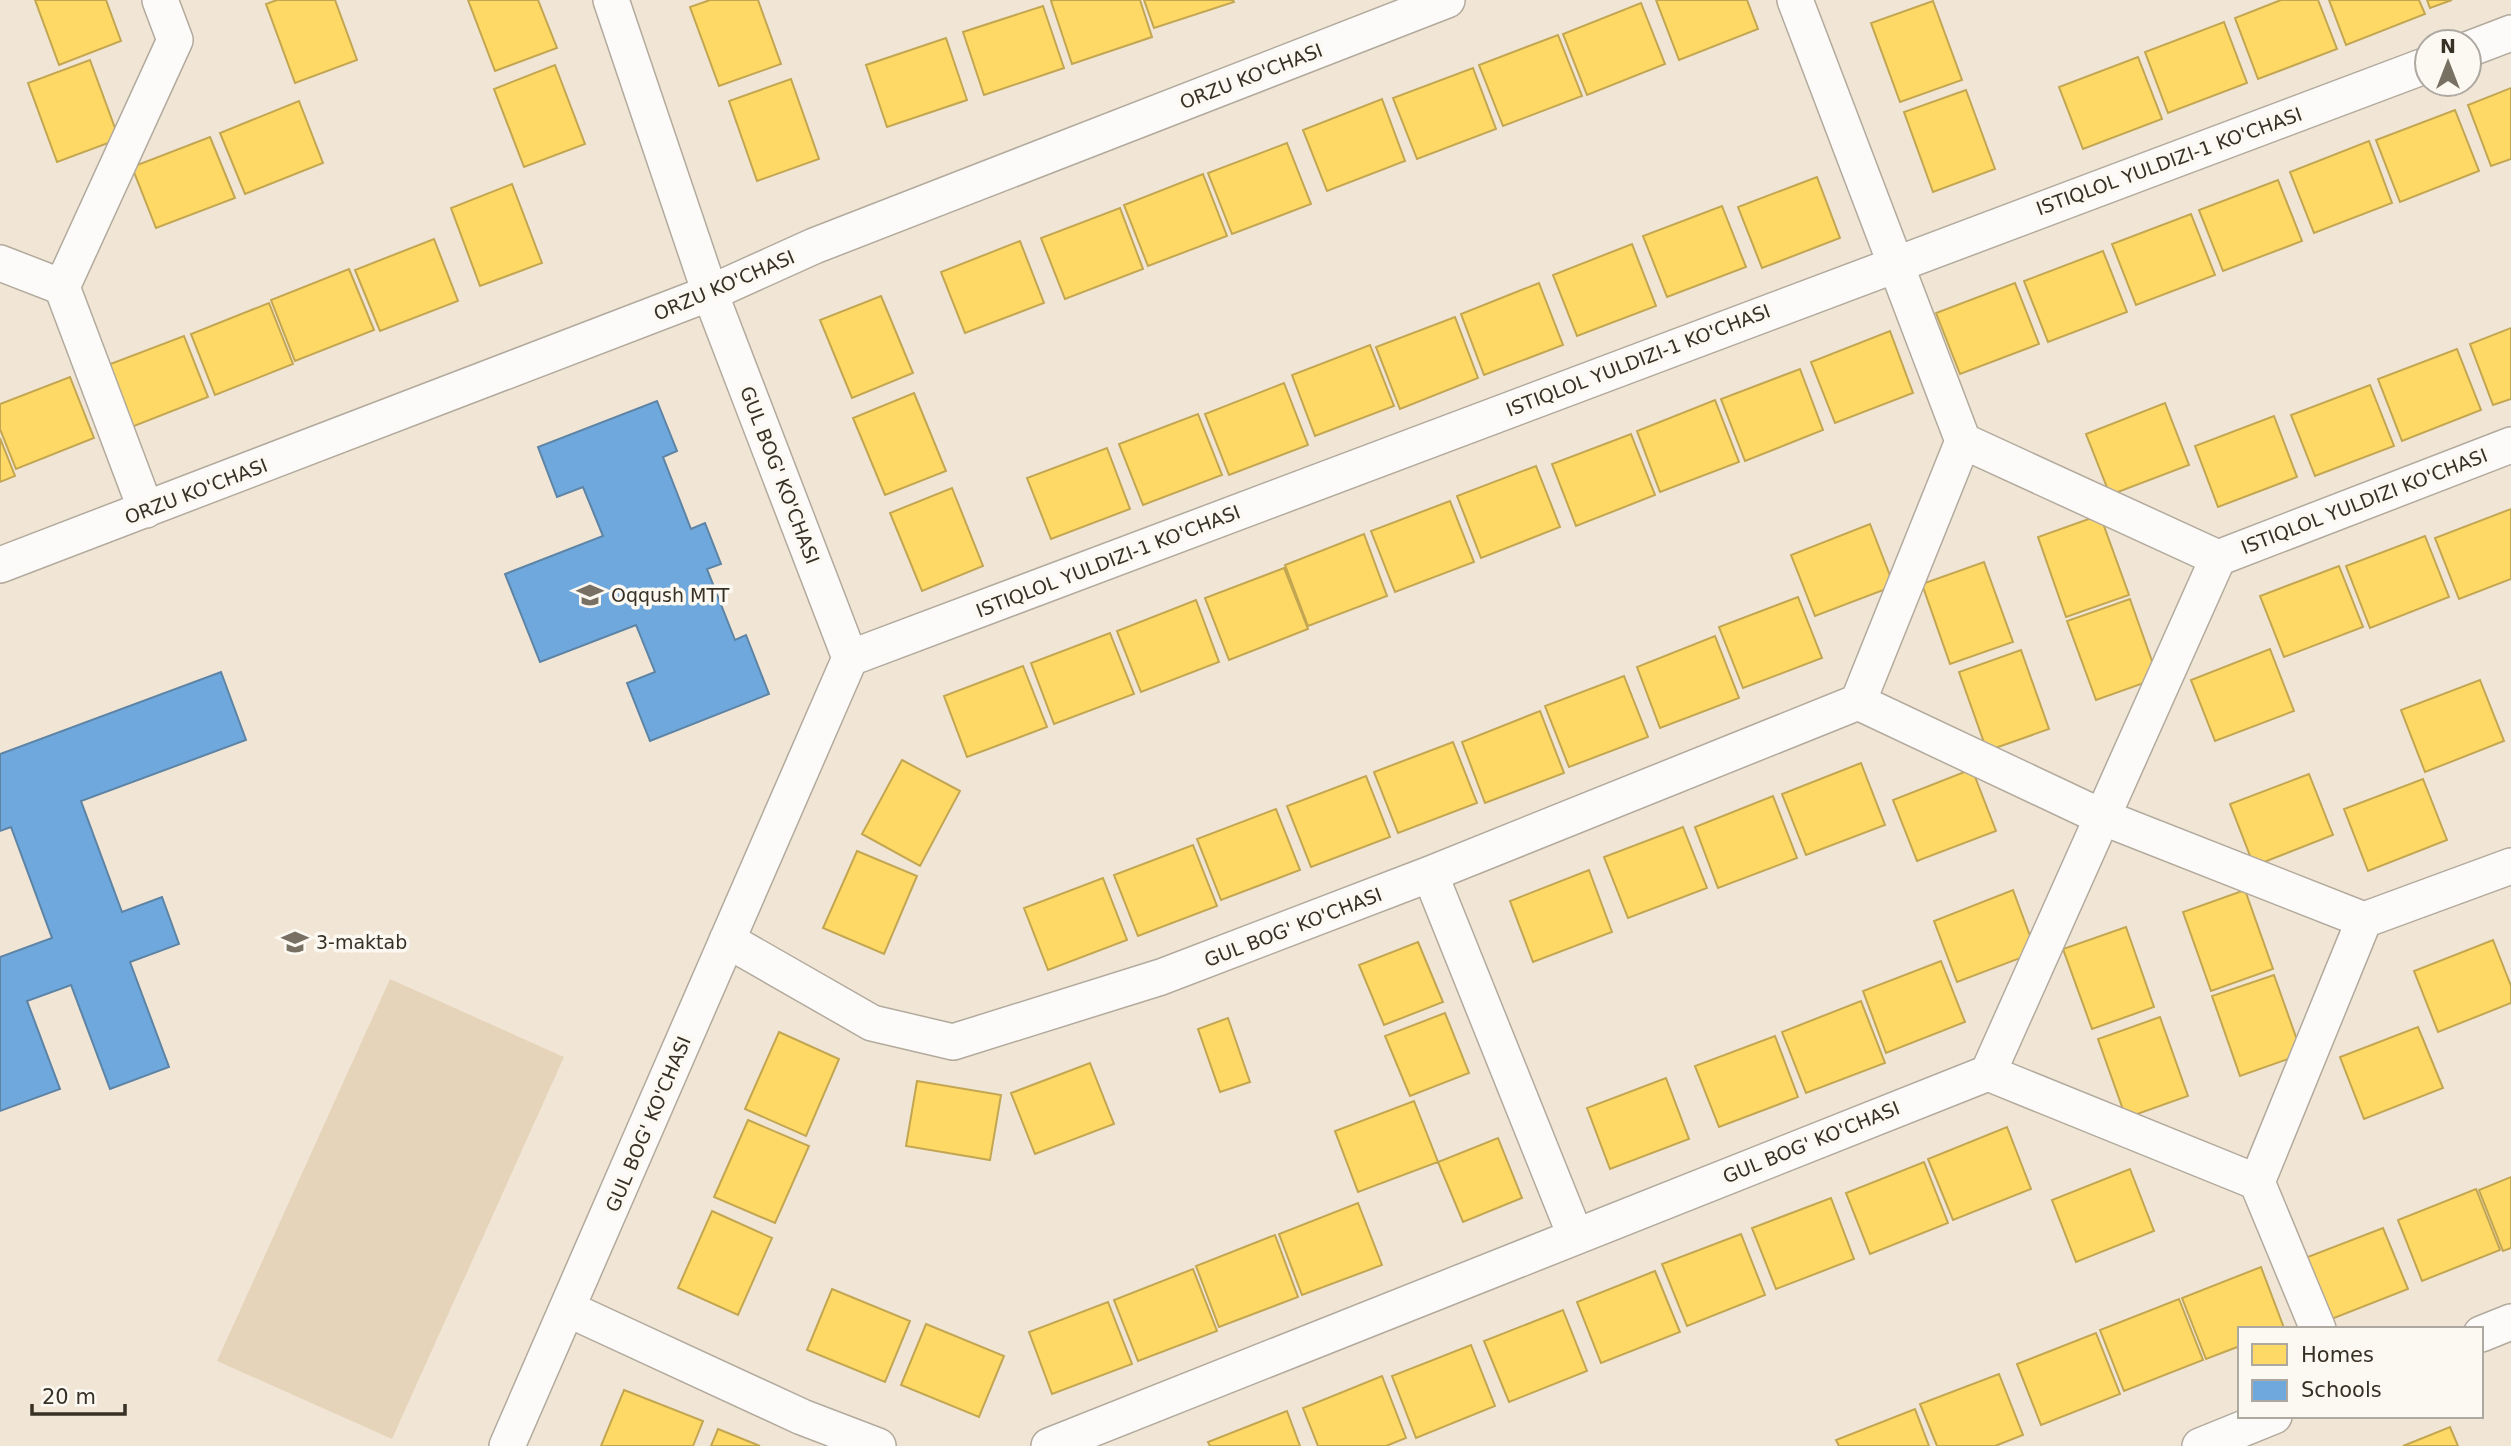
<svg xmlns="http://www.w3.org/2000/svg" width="2511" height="1446" font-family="'DejaVu Sans',sans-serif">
	<rect width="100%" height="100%" fill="#f1e6d6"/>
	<path fill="#e6d4ba" d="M 390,979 L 564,1057 L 392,1439 L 217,1361 Z"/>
	<path fill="#ffd966" stroke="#c3a652" stroke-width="2" d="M 35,0 L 106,0 L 121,41 L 59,65 Z
		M 277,0 L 335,0 L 357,60 L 295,83 L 266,4 Z
		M 468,0 L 538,0 L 557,48 L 495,71 Z
		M 710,0 L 758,0 L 781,64 L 719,86 L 690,7 Z
		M 1054,0 L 1140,0 L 1152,37 L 1072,64 L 1051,1 Z
		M 1144,0 L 1233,0 L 1234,2 L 1154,28 Z
		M 1656,0 L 1747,0 L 1758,29 L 1679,60 Z
		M 2281,0 L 2318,0 L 2337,49 L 2258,79 L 2235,18 Z
		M 2329,0 L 2419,0 L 2425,14 L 2346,45 Z
		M 2427,0 L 2452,0 L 2430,8 Z
		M 1933,1 L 1962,80 L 1900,102 L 1871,23 Z
		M 1641,3 L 1665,64 L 1587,95 L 1563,34 Z
		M 1043,6 L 1064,68 L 984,95 L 963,32 Z
		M 2224,22 L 2247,83 L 2168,113 L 2145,52 Z
		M 1558,35 L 1582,96 L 1503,126 L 1479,65 Z
		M 946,38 L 967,100 L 887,127 L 866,65 Z
		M 2138,57 L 2162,119 L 2083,149 L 2059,87 Z
		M 90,60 L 119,139 L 57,162 L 28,83 Z
		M 555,65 L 585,144 L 524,167 L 494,89 Z
		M 1473,68 L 1496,129 L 1417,159 L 1393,98 Z
		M 791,79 L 819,159 L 757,181 L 729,101 Z
		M 2511,88 L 2511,159 L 2491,166 L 2468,105 Z
		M 1966,90 L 1995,169 L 1933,192 L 1904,112 Z
		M 1382,99 L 1405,161 L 1327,191 L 1303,130 Z
		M 299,101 L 323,163 L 245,194 L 220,133 Z
		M 2455,110 L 2479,171 L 2400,202 L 2376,140 Z
		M 210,137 L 235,198 L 156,228 L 132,167 Z
		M 2369,141 L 2392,203 L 2314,233 L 2290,172 Z
		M 1287,143 L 1311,204 L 1232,234 L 1208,173 Z
		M 1203,174 L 1227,236 L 1148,266 L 1124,205 Z
		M 1817,177 L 1840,238 L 1762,268 L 1738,207 Z
		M 2278,180 L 2302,241 L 2223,271 L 2199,210 Z
		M 512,184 L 542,263 L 480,286 L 451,208 Z
		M 1722,206 L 1746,267 L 1667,297 L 1643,236 Z
		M 1120,208 L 1143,269 L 1065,299 L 1041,238 Z
		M 2191,214 L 2215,275 L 2136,305 L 2112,244 Z
		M 434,239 L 458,301 L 380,331 L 355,270 Z
		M 1020,241 L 1044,303 L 965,333 L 941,272 Z
		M 1632,244 L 1656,306 L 1577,336 L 1553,275 Z
		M 2103,251 L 2127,312 L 2048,342 L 2024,281 Z
		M 349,269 L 374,330 L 295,361 L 271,300 Z
		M 1539,283 L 1563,345 L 1484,375 L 1461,314 Z
		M 2015,283 L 2039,344 L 1960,374 L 1936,313 Z
		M 881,296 L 913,373 L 852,398 L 820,320 Z
		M 269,303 L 293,364 L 215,395 L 191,334 Z
		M 1455,317 L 1478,378 L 1400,409 L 1376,347 Z
		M 2511,328 L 2511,399 L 2493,405 L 2470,344 Z
		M 1890,331 L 1913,393 L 1835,423 L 1811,362 Z
		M 184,336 L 208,397 L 129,428 L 105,366 Z
		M 1370,345 L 1394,406 L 1315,436 L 1292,375 Z
		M 2457,349 L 2481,410 L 2402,441 L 2378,379 Z
		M 1800,369 L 1823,430 L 1745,461 L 1721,399 Z
		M 70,377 L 94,438 L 16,469 L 0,429 L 0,404 Z
		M 1284,383 L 1308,445 L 1229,475 L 1205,414 Z
		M 2370,385 L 2394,446 L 2315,476 L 2291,415 Z
		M 914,393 L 946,471 L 885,495 L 853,418 Z
		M 1715,400 L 1739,462 L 1660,492 L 1637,431 Z
		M 2165,403 L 2189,465 L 2110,495 L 2086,434 Z
		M 1198,414 L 1222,475 L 1143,505 L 1119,444 Z
		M 2274,416 L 2297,477 L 2218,507 L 2195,446 Z
		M 1631,434 L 1655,495 L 1576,526 L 1552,464 Z
		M 0,438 L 15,476 L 0,482 Z
		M 1107,448 L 1130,509 L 1051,539 L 1027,478 Z
		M 1536,466 L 1560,527 L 1481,558 L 1457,496 Z
		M 952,488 L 983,566 L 922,591 L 890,513 Z
		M 1450,501 L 1474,562 L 1395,592 L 1371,531 Z
		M 2511,509 L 2511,579 L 2459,599 L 2435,538 Z
		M 2100,515 L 2129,595 L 2066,617 L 2038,537 Z
		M 1870,524 L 1894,586 L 1815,616 L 1791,555 Z
		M 1364,534 L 1387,596 L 1308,626 L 1285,565 Z
		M 2425,536 L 2449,597 L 2370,628 L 2346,566 Z
		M 1984,562 L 2013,642 L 1950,664 L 1922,584 Z
		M 2339,566 L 2363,627 L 2284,657 L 2260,596 Z
		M 1284,568 L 1308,629 L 1229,660 L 1205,598 Z
		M 1798,597 L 1822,658 L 1743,688 L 1719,627 Z
		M 2130,599 L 2158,678 L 2096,700 L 2067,621 Z
		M 1196,600 L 1219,662 L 1141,692 L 1117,631 Z
		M 1110,633 L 1134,694 L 1054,724 L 1031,663 Z
		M 1715,636 L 1739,698 L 1660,728 L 1637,667 Z
		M 2270,649 L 2294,711 L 2215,741 L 2191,680 Z
		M 2021,650 L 2049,729 L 1987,751 L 1959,672 Z
		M 1023,666 L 1047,727 L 967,757 L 944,696 Z
		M 1624,676 L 1648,737 L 1569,767 L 1545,706 Z
		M 2480,680 L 2504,741 L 2425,772 L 2401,710 Z
		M 1540,711 L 1564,773 L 1485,803 L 1462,742 Z
		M 1453,742 L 1477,803 L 1398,833 L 1374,772 Z
		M 902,760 L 960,791 L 920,866 L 862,834 Z
		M 1861,763 L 1885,825 L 1806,855 L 1782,794 Z
		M 1972,769 L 1996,831 L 1917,861 L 1893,800 Z
		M 2309,774 L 2333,835 L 2254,866 L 2230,804 Z
		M 1366,776 L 1390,837 L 1311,867 L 1287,806 Z
		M 2423,779 L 2447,840 L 2368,871 L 2344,809 Z
		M 1773,796 L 1797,858 L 1718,888 L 1695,827 Z
		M 1276,809 L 1300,870 L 1221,900 L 1197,839 Z
		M 1683,827 L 1707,888 L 1628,918 L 1604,857 Z
		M 1193,845 L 1217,906 L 1138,936 L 1114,875 Z
		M 857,851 L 917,876 L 884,954 L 823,928 Z
		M 1589,870 L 1612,932 L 1533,962 L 1510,901 Z
		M 1103,878 L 1127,940 L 1048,970 L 1024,908 Z
		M 2013,890 L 2036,952 L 1957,982 L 1934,921 Z
		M 2245,890 L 2273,969 L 2211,991 L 2183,912 Z
		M 2126,927 L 2154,1007 L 2092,1029 L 2063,949 Z
		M 2493,940 L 2511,986 L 2511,1003 L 2438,1032 L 2414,971 Z
		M 1418,942 L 1443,1002 L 1384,1025 L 1359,965 Z
		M 1941,961 L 1965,1022 L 1886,1053 L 1863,991 Z
		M 2274,975 L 2302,1054 L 2240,1076 L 2212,996 Z
		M 1861,1001 L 1885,1063 L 1806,1093 L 1782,1032 Z
		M 1445,1013 L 1469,1073 L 1410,1096 L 1385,1036 Z
		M 2160,1017 L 2188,1096 L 2126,1118 L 2098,1039 Z
		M 1228,1018 L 1250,1082 L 1220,1092 L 1198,1029 Z
		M 2418,1027 L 2443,1088 L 2364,1119 L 2340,1057 Z
		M 779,1032 L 839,1059 L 806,1136 L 745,1109 Z
		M 1775,1036 L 1798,1097 L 1719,1127 L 1695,1066 Z
		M 1090,1063 L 1114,1124 L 1035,1154 L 1011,1093 Z
		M 1666,1078 L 1689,1139 L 1610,1169 L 1587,1108 Z
		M 917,1081 L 1001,1095 L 990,1160 L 906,1146 Z
		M 1414,1101 L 1438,1162 L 1358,1192 L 1335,1131 Z
		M 748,1120 L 809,1146 L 775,1223 L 714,1197 Z
		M 2007,1127 L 2031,1189 L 1953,1220 L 1928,1159 Z
		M 1498,1138 L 1522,1198 L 1463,1222 L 1438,1162 Z
		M 1924,1162 L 1948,1223 L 1870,1254 L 1846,1193 Z
		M 2130,1169 L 2154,1231 L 2076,1262 L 2052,1200 Z
		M 2511,1177 L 2511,1248 L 2503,1251 L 2479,1190 Z
		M 2476,1189 L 2500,1250 L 2422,1281 L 2398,1220 Z
		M 1831,1198 L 1854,1259 L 1776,1289 L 1752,1228 Z
		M 1358,1203 L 1382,1265 L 1302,1295 L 1279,1234 Z
		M 712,1211 L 772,1238 L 738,1315 L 678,1288 Z
		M 2383,1228 L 2408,1289 L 2329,1320 L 2305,1258 Z
		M 1741,1234 L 1765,1295 L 1687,1326 L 1662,1264 Z
		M 1275,1235 L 1298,1297 L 1219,1327 L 1196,1266 Z
		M 2261,1267 L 2284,1328 L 2240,1329 L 2240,1346 L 2206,1359 L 2182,1298 Z
		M 1193,1269 L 1217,1331 L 1138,1361 L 1114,1300 Z
		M 1655,1271 L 1680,1332 L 1601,1363 L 1577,1302 Z
		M 832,1289 L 910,1321 L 885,1382 L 807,1350 Z
		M 2179,1299 L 2203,1360 L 2124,1391 L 2100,1330 Z
		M 1108,1302 L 1132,1364 L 1052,1394 L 1029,1332 Z
		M 1563,1310 L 1587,1371 L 1509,1402 L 1484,1341 Z
		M 926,1324 L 1004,1356 L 979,1417 L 901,1385 Z
		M 2096,1333 L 2120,1394 L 2041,1425 L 2017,1364 Z
		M 1471,1345 L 1495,1406 L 1416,1438 L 1392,1376 Z
		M 1999,1374 L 2023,1435 L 1995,1446 L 1937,1446 L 1920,1404 Z
		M 1382,1376 L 1406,1438 L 1386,1446 L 1318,1446 L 1303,1408 Z
		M 624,1390 L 703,1421 L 693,1446 L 601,1446 Z
		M 1915,1409 L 1929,1446 L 1839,1446 L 1836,1440 Z
		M 1287,1411 L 1300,1446 L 1210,1446 L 1208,1442 Z
		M 2450,1427 L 2458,1446 L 2403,1446 Z
		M 718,1429 L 760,1446 L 711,1446 Z"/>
	<path fill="#6fa8dc" stroke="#5e84a5" stroke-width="2" d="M 657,401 L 677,451 L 663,457 L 691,529 L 705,523 L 721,564 L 707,569 L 735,640 L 746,635 L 769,694 L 650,741 L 627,683 L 655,672 L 636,625 L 540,662 L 505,574 L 603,536 L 583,487 L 557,497 L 538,447 Z
		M 221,672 L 246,740 L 81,801 L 122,912 L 162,897 L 179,944 L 130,962 L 169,1067 L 110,1089 L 71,985 L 27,1001 L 60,1089 L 0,1111 L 0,957 L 52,938 L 11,827 L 0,831 L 0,754 Z"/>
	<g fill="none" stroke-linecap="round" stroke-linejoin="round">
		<g stroke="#b2aa9d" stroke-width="38">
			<path id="minor" d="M 1795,0 L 1963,441 L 1858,702
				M 2469,49 L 2511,33
				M 0,263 L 62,287
				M 1963,441 L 2218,558
				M 146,510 L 62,287 L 175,40 L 160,0
				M 2218,558 L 2511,445
				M 0,565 L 710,293 L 814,246 L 1447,0
				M 850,658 L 2427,65
				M 1858,702 L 2102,817 L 2364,920
				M 1430,874 L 1575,1235
				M 2364,920 L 2511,866
				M 727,940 L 872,1023 L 953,1042 L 1161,977 L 1430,874 L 1858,702
				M 1988,1073 L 2218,558
				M 1988,1073 L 2257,1182 L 2318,1329
				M 2257,1182 L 2364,920
				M 568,1309 L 802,1417 L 878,1446
				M 2481,1334 L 2511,1322
				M 507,1446 L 850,658 L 710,293 L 611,0
				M 1049,1446 L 1988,1073
				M 2200,1446 L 2274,1416"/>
		</g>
		<use href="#minor" stroke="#fdfbf9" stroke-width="35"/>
	</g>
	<defs>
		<g id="school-bare" transform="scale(2.1)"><path d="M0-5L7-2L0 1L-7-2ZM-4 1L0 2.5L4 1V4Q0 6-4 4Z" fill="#787063" stroke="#fcf8f2" stroke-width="2.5" paint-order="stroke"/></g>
	</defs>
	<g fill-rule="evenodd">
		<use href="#school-bare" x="590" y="595"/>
		<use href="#school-bare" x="295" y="942"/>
	</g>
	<g text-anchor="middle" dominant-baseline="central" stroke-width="7" stroke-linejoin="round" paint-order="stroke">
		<g font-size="19" fill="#373025" stroke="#fcf8f2">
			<text transform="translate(1251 76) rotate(-21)">ORZU KO'CHASI</text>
			<text transform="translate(2169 161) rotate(-20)">ISTIQLOL YULDIZI-1 KO'CHASI</text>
			<text transform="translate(724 285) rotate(-23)">ORZU KO'CHASI</text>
			<text transform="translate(1638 360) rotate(-21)">ISTIQLOL YULDIZI-1 KO'CHASI</text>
			<text transform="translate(780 475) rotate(69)">GUL BOG' KO'CHASI</text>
			<text transform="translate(196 491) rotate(-21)">ORZU KO'CHASI</text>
			<text transform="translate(2364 501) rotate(-21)">ISTIQLOL YULDIZI KO'CHASI</text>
			<text transform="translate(1108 561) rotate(-21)">ISTIQLOL YULDIZI-1 KO'CHASI</text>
			<text transform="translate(1293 927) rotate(-21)">GUL BOG' KO'CHASI</text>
			<text transform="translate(648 1124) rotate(-67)">GUL BOG' KO'CHASI</text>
			<text transform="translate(1811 1142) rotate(-22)">GUL BOG' KO'CHASI</text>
		</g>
		<g font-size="19" fill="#373025" stroke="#fcf8f2" text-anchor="start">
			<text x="611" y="595">Oqqush MTT</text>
			<text x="316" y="942">3-maktab</text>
		</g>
	</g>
	<rect x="2238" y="1327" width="245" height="91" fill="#fcf8f2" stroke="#ada8a0" stroke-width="2"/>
	<rect x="2252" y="1344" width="35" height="21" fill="#ffd966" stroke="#ada8a0" stroke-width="2"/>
	<text x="2301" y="1362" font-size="21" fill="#373025">Homes</text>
	<rect x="2252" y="1380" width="35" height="21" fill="#6fa8dc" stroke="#ada8a0" stroke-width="2"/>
	<text x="2301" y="1397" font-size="21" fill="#373025">Schools</text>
	<g transform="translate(2448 63)"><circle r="33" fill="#fcf8f2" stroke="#ada8a0" stroke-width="2"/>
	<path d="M0-5L12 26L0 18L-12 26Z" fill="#787063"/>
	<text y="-10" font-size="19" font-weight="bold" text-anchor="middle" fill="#373025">N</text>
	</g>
	<path d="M32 1404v10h93v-10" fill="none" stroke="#373025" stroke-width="3.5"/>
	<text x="42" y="1404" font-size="21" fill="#373025" stroke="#fcf8f2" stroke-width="5" paint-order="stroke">20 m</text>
</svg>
